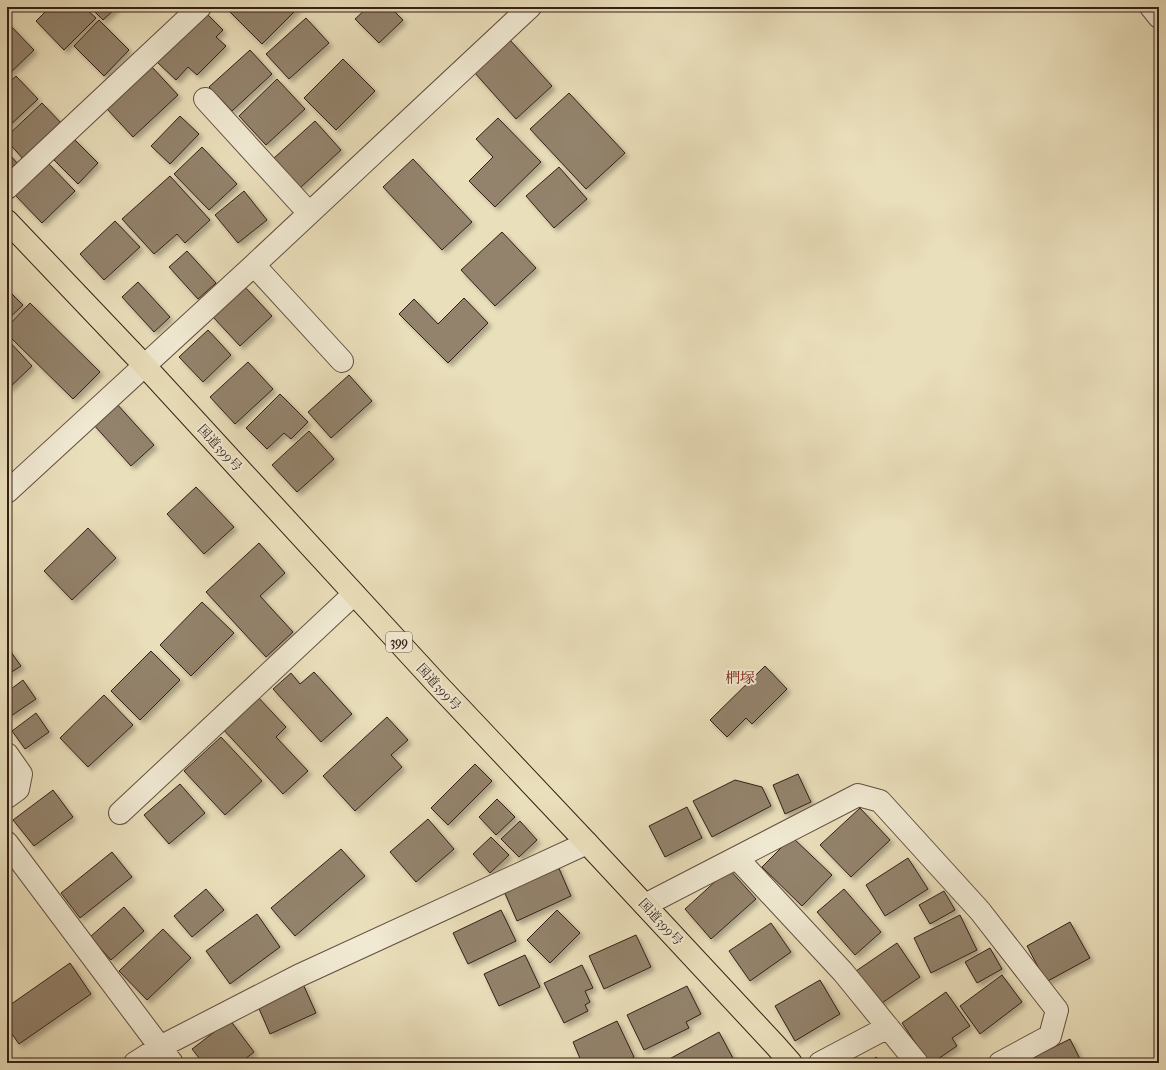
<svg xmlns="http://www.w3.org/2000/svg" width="1166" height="1070" font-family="'IM FELL French Canon','Noto Serif JP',serif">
	<defs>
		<filter id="shadow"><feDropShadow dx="3.5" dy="3.5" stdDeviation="2" flood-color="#0004"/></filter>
	</defs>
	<rect width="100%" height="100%" fill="#eadfbb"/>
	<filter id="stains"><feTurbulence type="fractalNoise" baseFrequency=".005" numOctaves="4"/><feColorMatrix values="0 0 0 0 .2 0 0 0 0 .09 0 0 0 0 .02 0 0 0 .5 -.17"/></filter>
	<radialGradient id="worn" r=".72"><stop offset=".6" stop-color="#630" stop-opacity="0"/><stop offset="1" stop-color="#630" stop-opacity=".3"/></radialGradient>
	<path fill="#93836c" stroke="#341f17" filter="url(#shadow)" d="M 50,7 L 84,7 L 96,18 L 64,50 L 36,21 Z
		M 90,7 L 117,7 L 103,20 Z
		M 225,7 L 299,7 L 262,44 Z
		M 368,7 L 390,7 L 403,20 L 379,43 L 355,19 Z
		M 206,13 L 223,30 L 216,37 L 226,46 L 197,75 L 188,67 L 176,80 L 157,62 Z
		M 306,18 L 329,43 L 289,79 L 266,54 Z
		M 99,20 L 129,50 L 104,76 L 74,46 Z
		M 7,22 L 34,50 L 7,76 Z
		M 510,40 L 552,86 L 516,119 L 474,72 Z
		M 250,50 L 272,74 L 232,111 L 209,87 Z
		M 343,59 L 375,91 L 336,130 L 304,98 Z
		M 152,67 L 178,95 L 133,137 L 107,109 Z
		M 16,76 L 38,99 L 7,128 L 7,84 Z
		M 277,79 L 305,109 L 266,145 L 239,116 Z
		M 569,93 L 625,153 L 586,189 L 530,129 Z
		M 42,103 L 64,126 L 25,161 L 7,141 L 7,136 Z
		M 180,116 L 199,134 L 170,164 L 151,146 Z
		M 498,118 L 541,162 L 495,207 L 469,181 L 493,157 L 476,139 Z
		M 315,121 L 341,150 L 300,188 L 274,158 Z
		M 74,139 L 98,163 L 78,184 L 54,160 Z
		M 202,147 L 237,184 L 209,210 L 174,174 Z
		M 7,152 L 19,165 L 7,176 Z
		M 413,159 L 472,222 L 442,250 L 383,187 Z
		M 47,162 L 75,191 L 42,223 L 14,194 Z
		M 559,167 L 587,199 L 554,228 L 526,196 Z
		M 170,176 L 210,220 L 185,243 L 177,234 L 154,254 L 122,219 Z
		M 244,191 L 267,220 L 238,243 L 215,215 Z
		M 115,221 L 140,247 L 104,280 L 80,254 Z
		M 502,232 L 536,268 L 495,306 L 461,270 Z
		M 187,251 L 216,283 L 198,299 L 169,267 Z
		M 138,282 L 170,317 L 154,332 L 122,297 Z
		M 245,287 L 272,316 L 240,346 L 213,317 Z
		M 7,289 L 23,305 L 7,320 Z
		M 464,298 L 488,323 L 448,363 L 399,314 L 414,299 L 438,324 Z
		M 30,303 L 100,372 L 73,399 L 7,334 L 7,327 Z
		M 208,330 L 231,355 L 203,382 L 179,357 Z
		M 7,339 L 32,366 L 7,390 Z
		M 248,362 L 273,389 L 235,424 L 210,397 Z
		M 349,375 L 372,401 L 331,438 L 308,412 Z
		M 280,394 L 308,422 L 291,439 L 284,433 L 267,449 L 246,428 Z
		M 116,403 L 154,445 L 131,466 L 93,424 Z
		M 309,431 L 334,459 L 297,492 L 272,465 Z
		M 196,487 L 234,527 L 204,554 L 167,514 Z
		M 88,528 L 116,558 L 72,600 L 44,571 Z
		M 259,543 L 285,573 L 260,596 L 293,632 L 266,657 L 206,592 Z
		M 202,602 L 234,633 L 191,676 L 160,645 Z
		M 7,648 L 8,648 L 21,666 L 7,675 Z
		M 151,651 L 180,680 L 140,720 L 111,691 Z
		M 765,666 L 787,689 L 752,724 L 746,718 L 727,737 L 710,720 Z
		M 314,672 L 352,714 L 321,742 L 273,689 L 291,673 L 300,684 Z
		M 23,680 L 36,699 L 11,716 L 7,710 L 7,692 Z
		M 104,695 L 133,725 L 88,767 L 60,738 Z
		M 256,695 L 286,727 L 276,737 L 308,771 L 283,794 L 221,727 Z
		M 36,713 L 49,732 L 25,749 L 12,731 Z
		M 387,717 L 408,740 L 391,755 L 402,767 L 355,811 L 323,776 Z
		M 221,737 L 262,781 L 225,815 L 184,771 Z
		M 475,764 L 492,781 L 448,825 L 431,808 Z
		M 798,774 L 811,802 L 785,814 L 773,785 Z
		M 735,780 L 762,787 L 771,806 L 712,837 L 693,801 Z
		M 180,784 L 205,813 L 169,844 L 144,815 Z
		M 53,790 L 73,817 L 34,846 L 13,820 Z
		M 497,799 L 515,817 L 496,835 L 479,817 Z
		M 687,807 L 702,838 L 665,857 L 649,826 Z
		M 860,808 L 890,840 L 851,877 L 820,845 Z
		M 428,819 L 454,849 L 416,882 L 390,852 Z
		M 520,821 L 537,840 L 519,857 L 501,839 Z
		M 491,837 L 509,855 L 490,873 L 473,854 Z
		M 792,837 L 832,875 L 802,906 L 762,867 Z
		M 341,849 L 365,876 L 295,936 L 271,908 Z
		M 112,852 L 132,877 L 80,918 L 61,893 Z
		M 908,858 L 928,889 L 885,916 L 866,885 Z
		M 557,864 L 571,896 L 517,921 L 503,889 Z
		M 729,869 L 756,899 L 711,939 L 685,909 Z
		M 206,889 L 224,910 L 192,937 L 174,916 Z
		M 844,889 L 881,932 L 855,955 L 817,912 Z
		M 944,891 L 955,910 L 930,924 L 919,905 Z
		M 124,907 L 144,931 L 111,960 L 90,937 Z
		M 501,910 L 516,941 L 468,964 L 453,933 Z
		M 557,910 L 580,933 L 550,963 L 527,940 Z
		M 257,914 L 280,947 L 230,984 L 206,951 Z
		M 960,915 L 977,950 L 931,973 L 914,938 Z
		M 1070,922 L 1090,958 L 1046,982 L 1027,946 Z
		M 771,923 L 791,952 L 750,981 L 729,951 Z
		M 163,929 L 191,958 L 147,1000 L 119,971 Z
		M 636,935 L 651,967 L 604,989 L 589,956 Z
		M 897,943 L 920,977 L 879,1005 L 856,971 Z
		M 990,948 L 1002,969 L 977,983 L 965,962 Z
		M 525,955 L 540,987 L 499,1006 L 484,974 Z
		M 70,963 L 91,994 L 19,1044 L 7,1027 L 7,1007 Z
		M 582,965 L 593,988 L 585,991 L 590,1002 L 585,1005 L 588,1011 L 564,1023 L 544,983 Z
		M 1002,975 L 1022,1002 L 980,1034 L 960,1006 Z
		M 820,980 L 840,1014 L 795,1041 L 775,1006 Z
		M 303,984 L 316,1013 L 270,1034 L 257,1004 Z
		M 687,986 L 701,1014 L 686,1022 L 689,1028 L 644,1050 L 627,1015 Z
		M 946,992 L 970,1026 L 952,1038 L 957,1046 L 932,1063 L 929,1063 L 902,1023 Z
		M 230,1020 L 254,1052 L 240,1063 L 203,1063 L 192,1049 Z
		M 617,1021 L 634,1057 L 623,1063 L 582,1063 L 573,1042 Z
		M 719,1032 L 735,1062 L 732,1063 L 662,1063 Z
		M 1070,1039 L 1082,1063 L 1036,1063 L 1034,1057 Z
		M 876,1057 L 882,1063 L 869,1063 Z"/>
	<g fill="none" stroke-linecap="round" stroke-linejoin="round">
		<g stroke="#624f40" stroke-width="24">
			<path id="minor" d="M 1151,7 L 1159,17
				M 205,99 L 309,213
				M 7,188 L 200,7
				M 254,265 L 342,361
				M 7,492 L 254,265 L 530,7
				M 7,754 L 21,774 L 18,789 L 7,797
				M 120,813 L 354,594
				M 7,843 L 172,1063
				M 737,858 L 843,972 L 917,1063
				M 645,905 L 858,795 L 880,801 L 980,911 L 1057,1010 L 1050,1036 L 1000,1063
				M 135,1063 L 160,1047 L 298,976 L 587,843
				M 820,1063 L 888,1027"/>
		</g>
		<g stroke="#341f17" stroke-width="24">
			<path id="highway" d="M 7,221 L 144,365 L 437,684 L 587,843 L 776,1046 L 791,1063"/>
		</g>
		<use href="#minor" stroke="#f1ead3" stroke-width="22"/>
		<use href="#highway" stroke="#eadfbb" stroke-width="22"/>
	</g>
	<g text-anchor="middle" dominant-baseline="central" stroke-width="4" stroke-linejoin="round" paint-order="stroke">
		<rect fill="#f1ead3" stroke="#6d5c4f" stroke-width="1" x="386" y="632" width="26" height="20" rx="3"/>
		<g font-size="12" font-weight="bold" fill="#341f17">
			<text x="399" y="642">399</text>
		</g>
		<g font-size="13" fill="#341f17" stroke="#f1ead3">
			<text transform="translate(220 448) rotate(47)">国道399号</text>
			<text transform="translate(439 687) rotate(47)">国道399号</text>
			<text transform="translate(661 922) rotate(47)">国道399号</text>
		</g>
		<g font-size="15" fill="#7a1f14" stroke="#f1ead3">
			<text x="740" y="678">椚塚</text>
		</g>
	</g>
	<rect width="1166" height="1070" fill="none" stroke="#eadfbb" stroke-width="24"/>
	<rect x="8" y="8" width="1150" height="1054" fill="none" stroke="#341f17" stroke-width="2"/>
	<rect x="12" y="12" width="1142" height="1046" fill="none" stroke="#341f17"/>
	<rect width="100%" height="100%" filter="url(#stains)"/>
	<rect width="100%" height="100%" fill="url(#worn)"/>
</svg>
